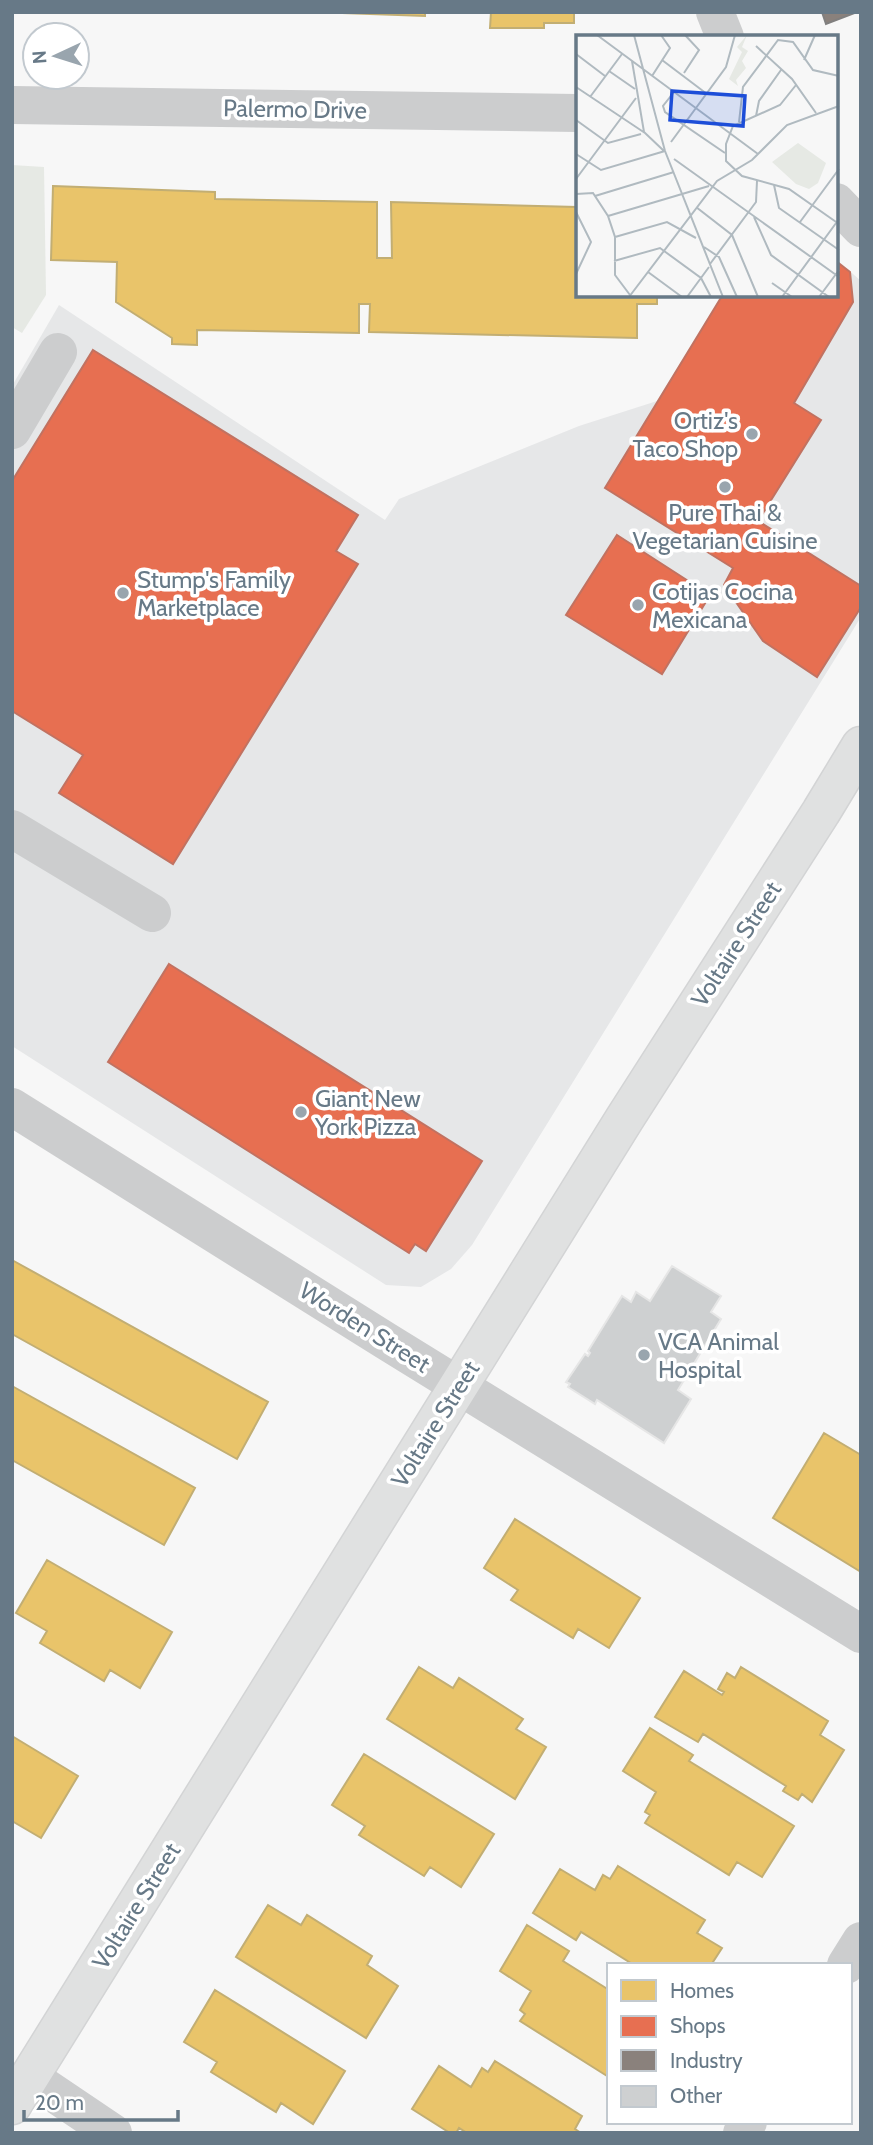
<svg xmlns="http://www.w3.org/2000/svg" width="873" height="2145" font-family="Cabin,sans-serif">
	<rect width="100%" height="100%" fill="#f7f7f7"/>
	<path fill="#e6e7e8" d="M 836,259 L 861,281 L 861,617 L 472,1245 L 451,1269 L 421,1287 L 386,1285 L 12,1046 L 12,386 L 59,305 L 385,520 L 399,499 L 579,426 L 657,401 L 722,296 L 836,296 Z"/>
	<path fill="#e6e9e4" d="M 12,165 L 44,167 L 46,295 L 22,333 L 12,327 Z"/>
	<path fill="#e9c46a" stroke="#c2ae73" stroke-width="2" d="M 314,12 L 425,12 L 425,16 Z
		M 491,12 L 574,12 L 574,23 L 544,23 L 544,28 L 490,28 Z
		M 53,186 L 215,192 L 215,199 L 377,202 L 377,258 L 392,258 L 391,202 L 577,207 L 577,296 L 657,296 L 657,304 L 637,304 L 637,338 L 369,332 L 370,304 L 359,304 L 359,333 L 197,330 L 197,345 L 172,344 L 172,338 L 116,302 L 117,262 L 51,260 Z
		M 12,1260 L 268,1402 L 237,1459 L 12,1334 Z
		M 12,1386 L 195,1488 L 164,1545 L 12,1460 Z
		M 824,1433 L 861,1455 L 861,1572 L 773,1518 Z
		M 515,1519 L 640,1598 L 609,1648 L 578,1629 L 573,1638 L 511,1600 L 518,1590 L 484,1568 Z
		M 47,1560 L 172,1632 L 140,1688 L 110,1670 L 104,1681 L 40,1643 L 47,1631 L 16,1613 Z
		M 419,1667 L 453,1688 L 459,1678 L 523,1719 L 516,1729 L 546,1747 L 515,1799 L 387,1719 Z
		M 741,1667 L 828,1721 L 820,1735 L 844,1750 L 812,1802 L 802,1794 L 798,1800 L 783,1791 L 786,1786 L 703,1734 L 698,1742 L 655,1717 L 684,1671 L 722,1695 L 724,1692 L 718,1689 L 727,1673 L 735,1678 Z
		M 650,1728 L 693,1755 L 689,1761 L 794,1826 L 762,1877 L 737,1862 L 729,1875 L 645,1823 L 650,1815 L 645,1812 L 656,1792 L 623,1771 Z
		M 12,1736 L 78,1776 L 41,1838 L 12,1821 Z
		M 364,1754 L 494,1834 L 461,1887 L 430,1867 L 424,1876 L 359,1835 L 365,1826 L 332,1805 Z
		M 618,1866 L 705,1920 L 697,1933 L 722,1948 L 711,1965 L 634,1965 L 581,1932 L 576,1940 L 533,1913 L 560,1869 L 595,1890 L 603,1875 L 610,1879 Z
		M 268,1905 L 301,1925 L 307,1915 L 372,1956 L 367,1965 L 398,1986 L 366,2038 L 236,1957 Z
		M 527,1925 L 569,1951 L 563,1961 L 609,1990 L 609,2073 L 607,2076 L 520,2021 L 525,2014 L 520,2010 L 531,1991 L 500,1971 Z
		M 215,1990 L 345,2071 L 313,2124 L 281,2103 L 276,2112 L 211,2072 L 217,2062 L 184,2042 Z
		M 495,2061 L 582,2116 L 575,2129 L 581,2133 L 467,2133 L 459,2128 L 456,2133 L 450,2133 L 412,2109 L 439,2066 L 471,2087 L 482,2068 L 488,2072 Z"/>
	<path fill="#e76f51" stroke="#c17261" stroke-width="2" d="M 836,261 L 850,272 L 853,302 L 794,403 L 821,420 L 758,521 L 861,586 L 861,607 L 817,677 L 763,641 L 724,585 L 733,568 L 605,488 L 722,296 L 836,296 Z
		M 93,350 L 358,515 L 336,551 L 358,564 L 173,864 L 59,793 L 83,755 L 12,711 L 12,481 Z
		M 617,535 L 710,595 L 662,674 L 566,615 Z
		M 169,964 L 482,1161 L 426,1251 L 415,1244 L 409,1253 L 108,1062 Z"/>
	<path fill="#8a817c" stroke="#807f7f" stroke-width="2" d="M 822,12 L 857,12 L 826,24 Z"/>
	<path fill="#ced0d1" stroke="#e6e6e6" stroke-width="2" d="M 672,1266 L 721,1296 L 711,1312 L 721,1319 L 678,1390 L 691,1399 L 664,1443 L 597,1400 L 595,1404 L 568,1387 L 570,1384 L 566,1382 L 585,1354 L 588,1356 L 590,1353 L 588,1351 L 622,1296 L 631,1302 L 636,1292 L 650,1301 Z"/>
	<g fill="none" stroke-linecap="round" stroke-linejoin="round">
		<g stroke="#d3d4d5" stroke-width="41">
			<path id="major" d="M 12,2105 L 625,1118 L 821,812 L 861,746"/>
		</g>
		<path stroke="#cccdce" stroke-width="38" d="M 715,12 L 725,37
			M 12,105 L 577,113
			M 836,202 L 861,228
			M 12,430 L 58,352
			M 12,829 L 152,913
			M 12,1107 L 386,1341 L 861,1634
			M 846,1965 L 861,1941
			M 30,2077 L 113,2133
			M 742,2133 L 748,2122"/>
		<use href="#major" stroke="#e0e1e1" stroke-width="38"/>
	</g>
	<g fill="#99a5ae" stroke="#fff" stroke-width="2.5">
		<circle cx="752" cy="434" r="7"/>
		<circle cx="725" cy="487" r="7"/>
		<circle cx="123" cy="593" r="7"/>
		<circle cx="638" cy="605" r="7"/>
		<circle cx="301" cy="1112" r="7"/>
		<circle cx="644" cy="1355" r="7"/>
	</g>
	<g text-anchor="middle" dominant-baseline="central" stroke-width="7" stroke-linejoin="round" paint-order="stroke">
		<g font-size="24" fill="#677987" stroke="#fff">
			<text transform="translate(295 109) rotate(1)">Palermo Drive</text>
			<text transform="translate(736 944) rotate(-57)">Voltaire Street</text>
			<text transform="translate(365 1327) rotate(32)">Worden Street</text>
			<text transform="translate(435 1424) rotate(-58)">Voltaire Street</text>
			<text transform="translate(136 1906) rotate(-58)">Voltaire Street</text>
		</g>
		<g font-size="24" fill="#677987" stroke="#fff" text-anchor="start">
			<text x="738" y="420" text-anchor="end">Ortiz's<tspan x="738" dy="28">Taco Shop</tspan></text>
			<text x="725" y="512" text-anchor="middle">Pure Thai &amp;<tspan x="725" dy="28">Vegetarian Cuisine</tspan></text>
			<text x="137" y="579">Stump's Family<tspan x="137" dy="28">Marketplace</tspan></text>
			<text x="652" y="591">Cotijas Cocina<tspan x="652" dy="28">Mexicana</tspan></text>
			<text x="315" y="1098">Giant New<tspan x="315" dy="28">York Pizza</tspan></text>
			<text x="658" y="1341">VCA Animal<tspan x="658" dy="28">Hospital</tspan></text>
		</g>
	</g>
	<g transform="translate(576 35)">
		<rect width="262" height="262" fill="#f7f7f7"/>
		<path d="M 171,0 L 166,12 L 172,16 L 166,26 L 170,33 L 160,45 L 162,51 L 153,44 L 166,17 L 161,12 ZM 222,108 L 250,128 L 242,148 L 233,154 L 220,149 L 196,127 Z" fill="#e6e9e4"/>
		<path fill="none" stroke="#b0bac0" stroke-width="2" d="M 21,0 L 182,119M 58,0 L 89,116 L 147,262M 180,11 L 216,44 L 240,78M 0,19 L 29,41M 86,25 L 131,59M 228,25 L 239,0M 56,26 L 68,97 L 88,116M 33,36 L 59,54M 108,38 L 123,15 L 109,0M 76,41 L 94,13 L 85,0M 220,50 L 204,70 L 157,91 L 150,109 L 150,126 L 166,141 L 213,154 L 263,189M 0,52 L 69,98M 98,57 L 87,71 L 89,77 L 149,118M 14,62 L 46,19M 180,81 L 183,66 L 205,35M 0,85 L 32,108 L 65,99M 163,87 L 167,52 L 202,5 L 217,7 L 237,35 L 263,41M 95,107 L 150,32 L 159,0M 0,119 L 25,135 L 89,116M 98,124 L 263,242M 0,144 L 60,63M 198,150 L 203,173 L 263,215M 0,159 L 17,158 L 32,181 L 39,202 L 39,240 L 54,260M 19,161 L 98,137M 120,172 L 156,200 L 182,262M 0,177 L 15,207 L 0,239M 32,181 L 133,151M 178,182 L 195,220 L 253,262M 224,187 L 263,134M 39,202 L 91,187 L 120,203M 128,212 L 143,222 L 161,262M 38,226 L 84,213 L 125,243 L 135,262M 134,229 L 180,167 L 181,146M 72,237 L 106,262M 196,248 L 216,262M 53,262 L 141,146 L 176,125 L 211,90 L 263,71M 111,262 L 133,232M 206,262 L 263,184M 243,262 L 263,235"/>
		<path fill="#1d4ed8" fill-opacity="0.15" stroke="#1d4ed8" stroke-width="3.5" d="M 96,56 L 169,61 L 167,91 L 94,85 Z"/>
		<rect width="262" height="262" fill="none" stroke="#677987" stroke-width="3.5"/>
	</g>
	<rect width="873" height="2145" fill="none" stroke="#677987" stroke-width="28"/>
	<rect x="607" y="1963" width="245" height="161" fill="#ffffff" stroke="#c2c9cf" stroke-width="2"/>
	<rect x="621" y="1980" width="35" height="21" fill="#e9c46a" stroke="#c2c9cf" stroke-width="2"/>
	<text x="670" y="1998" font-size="21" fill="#677987">Homes</text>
	<rect x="621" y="2016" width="35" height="21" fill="#e76f51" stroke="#c2c9cf" stroke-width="2"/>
	<text x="670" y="2033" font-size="21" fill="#677987">Shops</text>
	<rect x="621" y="2050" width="35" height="21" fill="#8a817c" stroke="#c2c9cf" stroke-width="2"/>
	<text x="670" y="2068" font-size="21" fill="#677987">Industry</text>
	<rect x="621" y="2086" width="35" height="21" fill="#ced0d1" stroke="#c2c9cf" stroke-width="2"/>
	<text x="670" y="2103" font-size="21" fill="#677987">Other</text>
	<g transform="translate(56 56) rotate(266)"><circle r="33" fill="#ffffff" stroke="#c2c9cf" stroke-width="2"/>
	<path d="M0-5L12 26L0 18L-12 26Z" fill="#99a5ae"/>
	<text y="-10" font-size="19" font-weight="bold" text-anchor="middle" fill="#677987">N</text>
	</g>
	<path d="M24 2110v10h154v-10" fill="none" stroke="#677987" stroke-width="3.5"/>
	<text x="35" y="2110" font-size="21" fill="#677987" stroke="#ffffff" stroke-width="5" paint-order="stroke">20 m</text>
</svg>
